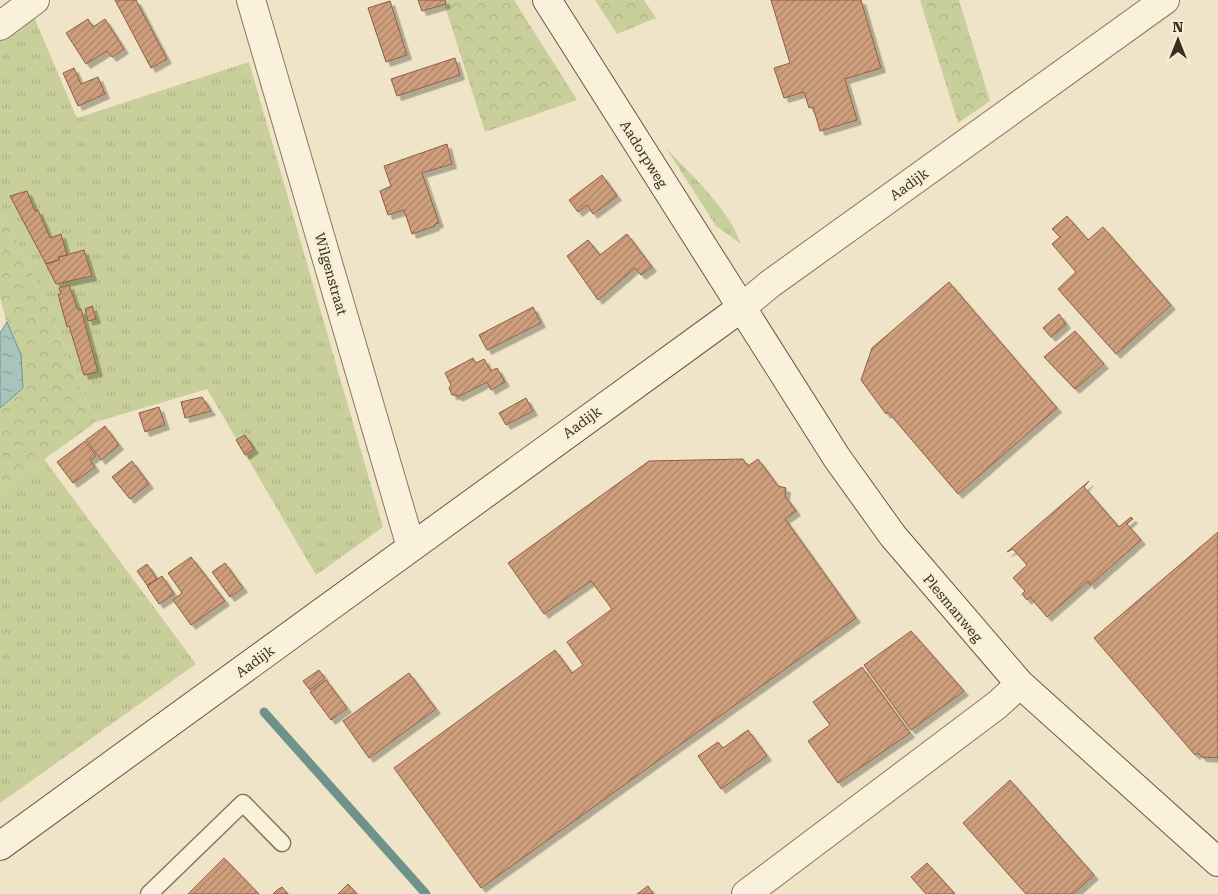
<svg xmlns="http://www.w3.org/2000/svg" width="1218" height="894" font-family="'Roboto Serif',serif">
	<defs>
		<pattern id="grass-tufts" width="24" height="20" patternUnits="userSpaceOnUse" patternTransform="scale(1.25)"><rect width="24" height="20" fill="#c9cf9b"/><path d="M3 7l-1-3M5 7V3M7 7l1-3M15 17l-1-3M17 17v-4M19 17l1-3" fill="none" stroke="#aeb285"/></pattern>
		<pattern id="forest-crowns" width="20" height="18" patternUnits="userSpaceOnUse" patternTransform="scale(1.25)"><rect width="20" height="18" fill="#c9cf9b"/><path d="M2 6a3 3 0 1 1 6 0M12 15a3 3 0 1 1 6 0" fill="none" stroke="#aeb285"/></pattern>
		<pattern id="water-ripples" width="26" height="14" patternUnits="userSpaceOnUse" patternTransform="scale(1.25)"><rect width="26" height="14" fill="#a9c4bc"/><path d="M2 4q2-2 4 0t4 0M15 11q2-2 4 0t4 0" fill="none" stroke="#8ba098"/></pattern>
		<pattern id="building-hatch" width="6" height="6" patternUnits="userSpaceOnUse" patternTransform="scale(1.25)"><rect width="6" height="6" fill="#cf9f7d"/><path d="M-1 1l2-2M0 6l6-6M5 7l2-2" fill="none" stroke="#a98266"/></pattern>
		<filter id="shadow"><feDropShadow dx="4.5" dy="4.5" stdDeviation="0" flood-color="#0004"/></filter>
	</defs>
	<rect width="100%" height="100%" fill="#f0e4c8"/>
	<path fill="url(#grass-tufts)" d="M 31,10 L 77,118 L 249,62 L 383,527 L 316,575 L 207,389 L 96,422 L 26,258 L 0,212 L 0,36 Z
		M 666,148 C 691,175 729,209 741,244 L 716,226 Z
		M 44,459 L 196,664 L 0,803 L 0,491 Z"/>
	<path fill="url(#forest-crowns)" d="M 443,0 L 514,0 L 577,100 L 485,132 Z
		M 595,0 L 644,0 L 656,18 L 617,34 Z
		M 920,0 L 959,0 L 990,101 L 958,123 Z
		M 0,212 L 26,258 L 96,422 L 0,491 L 0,408 L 23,388 L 0,297 Z"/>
	<path fill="url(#water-ripples)" stroke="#6f938a" d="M 7,322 L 21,355 L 23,388 L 0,408 L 0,333 Z"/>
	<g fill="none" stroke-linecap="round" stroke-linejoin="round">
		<path stroke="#6f938a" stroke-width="9" d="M 264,712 L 426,894"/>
	</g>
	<path fill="url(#building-hatch)" stroke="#8d5f41" filter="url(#shadow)" d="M 115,0 L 136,0 L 167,59 L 151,68 Z
		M 418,0 L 445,0 L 446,4 L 422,11 Z
		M 771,0 L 861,0 L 881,68 L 845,79 L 857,120 L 820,131 L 813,107 L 809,108 L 804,92 L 784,98 L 774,68 L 790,63 Z
		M 390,1 L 407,55 L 386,62 L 368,8 Z
		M 88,19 L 93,27 L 105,19 L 124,49 L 112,57 L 107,51 L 86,64 L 66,33 Z
		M 455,58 L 460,75 L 397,96 L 391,79 Z
		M 74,68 L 81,84 L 98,77 L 105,94 L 78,106 L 63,73 Z
		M 447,144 L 452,164 L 422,173 L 439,223 L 435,224 L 435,226 L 412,234 L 404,210 L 388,215 L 380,191 L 391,186 L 384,166 Z
		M 602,175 L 617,196 L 593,214 L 587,205 L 578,212 L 569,200 Z
		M 27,191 L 35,211 L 38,210 L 50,238 L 61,234 L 67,255 L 59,257 L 59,260 L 46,264 L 10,196 Z
		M 1067,216 L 1088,240 L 1103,227 L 1171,305 L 1116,354 L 1058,289 L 1076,272 L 1052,244 L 1060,237 L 1052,229 Z
		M 627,234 L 652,267 L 641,275 L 635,268 L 598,300 L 567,256 L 588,240 L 600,255 Z
		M 84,250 L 92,276 L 56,284 L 46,264 L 59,260 L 59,257 Z
		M 949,282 L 1057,408 L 958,494 L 888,412 L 886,414 L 861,380 L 872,348 Z
		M 69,285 L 78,310 L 81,309 L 98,372 L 84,375 L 69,326 L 67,327 L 58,294 L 61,294 L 59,288 Z
		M 92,306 L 96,319 L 88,321 L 85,309 Z
		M 533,307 L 541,323 L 487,350 L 479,335 Z
		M 1059,314 L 1066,324 L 1051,337 L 1043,328 Z
		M 1075,331 L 1104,364 L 1075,389 L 1044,357 Z
		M 473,358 L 476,363 L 484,359 L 491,371 L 497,368 L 505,382 L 491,390 L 487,382 L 458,397 L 457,395 L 452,395 L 449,388 L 451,385 L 445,373 Z
		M 202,397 L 211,411 L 185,418 L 181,402 Z
		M 526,398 L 533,411 L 506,425 L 499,413 Z
		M 159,407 L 165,425 L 145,432 L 139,413 Z
		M 105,426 L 119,445 L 101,460 L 86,440 Z
		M 245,435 L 254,449 L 245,455 L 236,440 Z
		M 85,441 L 96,456 L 90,460 L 95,467 L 73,483 L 57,462 Z
		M 743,459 L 748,466 L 758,459 L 778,486 L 786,488 L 785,496 L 796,511 L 785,519 L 856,618 L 481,888 L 394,768 L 555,650 L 572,673 L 583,665 L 567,642 L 612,609 L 591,581 L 544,614 L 508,563 L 649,461 Z
		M 132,461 L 149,484 L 130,499 L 112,477 Z
		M 1089,481 L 1084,487 L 1119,527 L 1131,517 L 1133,519 L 1127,524 L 1141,540 L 1090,585 L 1088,581 L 1047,617 L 1030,597 L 1027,600 L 1022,594 L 1025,591 L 1013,578 L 1027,565 L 1013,549 L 1007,552 Z
		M 1218,532 L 1218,758 L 1202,757 L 1198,753 L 1195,755 L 1094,638 Z
		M 191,557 L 225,601 L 191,625 L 173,600 L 182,593 L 168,573 Z
		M 225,563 L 243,588 L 230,597 L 212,572 Z
		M 147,564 L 157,579 L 147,585 L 137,571 Z
		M 162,576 L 174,594 L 159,604 L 147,586 Z
		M 911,631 L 964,691 L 911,730 L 864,665 Z
		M 862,667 L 910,733 L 838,783 L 808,741 L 830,725 L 813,702 Z
		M 319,670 L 325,678 L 310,690 L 303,681 Z
		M 409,673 L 436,709 L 369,758 L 343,721 Z
		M 326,680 L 347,708 L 331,720 L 310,692 Z
		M 748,730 L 767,756 L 721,789 L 698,756 L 718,742 L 723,748 Z
		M 1010,780 L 1094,875 L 1073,894 L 1026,894 L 963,823 Z
		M 224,858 L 259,894 L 188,894 Z
		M 927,863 L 955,894 L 926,894 L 911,877 Z
		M 348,884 L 357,894 L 338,894 Z
		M 648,886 L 653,894 L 637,894 Z
		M 282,887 L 288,894 L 273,894 L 277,890 Z"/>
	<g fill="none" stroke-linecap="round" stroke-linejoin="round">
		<g stroke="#8d765c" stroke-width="19">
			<path id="lane" d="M 149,894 L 243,803 L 282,843"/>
		</g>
		<g stroke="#8d765c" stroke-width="30">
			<path id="street" d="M 251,0 L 411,547
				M 0,26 L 35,0
				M 741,308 L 770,284 L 1165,0
				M 746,894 L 997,705 L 1020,684"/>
		</g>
		<g stroke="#6f573f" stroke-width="30">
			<path id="secondary" d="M 547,0 L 837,458 L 893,536 L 1020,684 L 1218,862
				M 0,846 L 741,308"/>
		</g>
		<use href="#lane" stroke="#faf1dc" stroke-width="16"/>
		<use href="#street" stroke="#faf1dc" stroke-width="28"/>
		<use href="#secondary" stroke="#faf1dc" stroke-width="28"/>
	</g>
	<g text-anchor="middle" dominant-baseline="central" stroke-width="4.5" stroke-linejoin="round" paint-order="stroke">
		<g font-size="14" fill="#3d2e20" stroke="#f7eed8">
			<text transform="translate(644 154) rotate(58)">Aadorpweg</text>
			<text transform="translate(909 184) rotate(-36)">Aadijk</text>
			<text transform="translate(331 274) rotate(74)">Wilgenstraat</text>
			<text transform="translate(582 422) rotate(-36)">Aadijk</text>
			<text transform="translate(953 608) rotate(50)">Plesmanweg</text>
			<text transform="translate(255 661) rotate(-36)">Aadijk</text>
		</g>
	</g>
	<g transform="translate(1178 40)" stroke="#f7eed8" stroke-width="4" paint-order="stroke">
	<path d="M0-4L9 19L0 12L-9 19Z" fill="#3d2e20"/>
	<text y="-8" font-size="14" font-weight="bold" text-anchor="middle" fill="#3d2e20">N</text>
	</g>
</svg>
